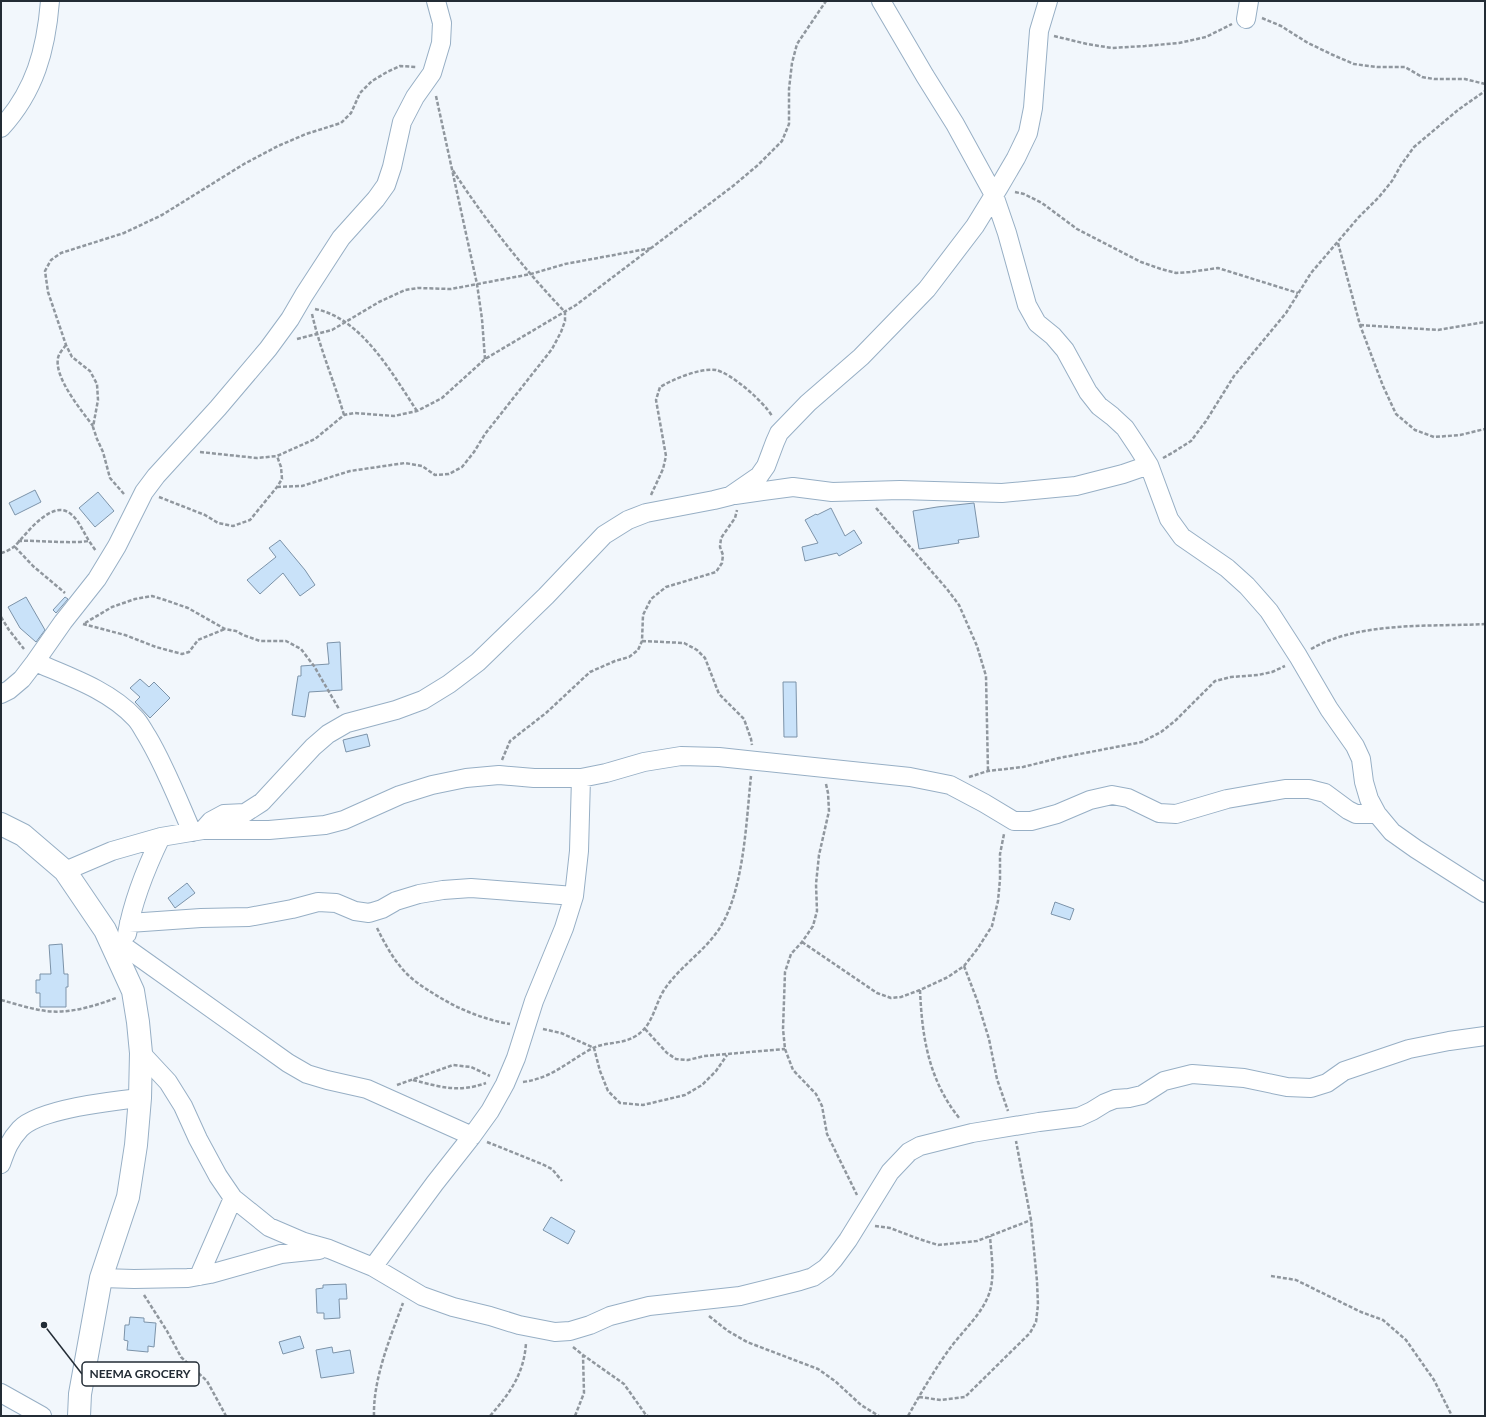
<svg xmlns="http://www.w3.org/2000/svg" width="1486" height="1417" font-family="Lato,sans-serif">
	<rect width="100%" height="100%" fill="#f2f7fc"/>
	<path fill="#c9e2f9" stroke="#7c93a9" d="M 35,490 L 41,502 L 15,515 L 9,503 Z
		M 98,492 L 114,511 L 95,527 L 79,508 Z
		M 974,503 L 979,537 L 958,540 L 959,543 L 919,549 L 913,511 L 937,507 Z
		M 831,508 L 845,536 L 854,530 L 862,543 L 839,556 L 837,553 L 805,561 L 802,547 L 818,543 L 805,520 L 816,514 L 817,515 Z
		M 280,540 L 305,570 L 315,585 L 300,596 L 283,573 L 260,594 L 247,580 L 276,557 L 269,548 Z
		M 26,597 L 45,630 L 36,642 L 20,628 L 8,607 Z
		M 65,597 L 68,599 L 56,613 L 53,610 Z
		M 340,642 L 342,690 L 309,692 L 305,717 L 292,715 L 298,676 L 301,676 L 301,666 L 329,664 L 327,643 Z
		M 140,679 L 149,687 L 154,682 L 170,698 L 150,718 L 135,702 L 140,697 L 130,688 Z
		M 783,682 L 796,682 L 797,737 L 784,737 Z
		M 367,734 L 370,746 L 346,752 L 343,740 Z
		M 187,883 L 195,893 L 175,908 L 168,898 Z
		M 1055,902 L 1074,909 L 1070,920 L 1051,914 Z
		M 62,944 L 64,974 L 68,974 L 68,987 L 66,987 L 66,1007 L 40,1007 L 40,993 L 36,993 L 36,980 L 40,980 L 40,974 L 51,974 L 49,945 Z
		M 551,1217 L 575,1231 L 568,1244 L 543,1230 Z
		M 346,1284 L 347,1299 L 339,1299 L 340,1318 L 324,1319 L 324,1313 L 317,1313 L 316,1289 L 323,1288 L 323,1285 Z
		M 130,1317 L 144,1318 L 144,1322 L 156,1323 L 154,1347 L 148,1346 L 148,1352 L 127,1350 L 128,1341 L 124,1340 L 125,1325 L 129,1325 Z
		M 300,1336 L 304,1348 L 283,1354 L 279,1342 Z
		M 332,1347 L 333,1353 L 350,1350 L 354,1373 L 321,1378 L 316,1350 Z"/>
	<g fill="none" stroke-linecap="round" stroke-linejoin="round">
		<g stroke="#97afc5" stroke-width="20">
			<path id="minor" d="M 881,1 L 925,76 L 955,124 L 994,195 L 1007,233 L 1027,305 L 1037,323 L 1053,336 L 1065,350 L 1088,392 L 1099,406 L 1112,416 L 1125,428 L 1137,446 L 1149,465 L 1169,519 L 1182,537 L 1227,568 L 1247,586 L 1269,611 L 1298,656 L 1329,709 L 1355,746 L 1361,759 L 1364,782 L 1369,799 L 1377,814 L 1392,832 L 1416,849 L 1485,893
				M 1246,19 L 1249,1
				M 1,128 C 35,91 46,50 50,1
				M 735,495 L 793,487 L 832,492 L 900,490 L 1002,493 L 1076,486 L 1123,474 L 1149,465
				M 35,662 C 70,677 109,690 135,718 C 140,723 143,730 147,736 C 165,766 178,800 192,832
				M 1,694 L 9,690 L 22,679 L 35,662 L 63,622 L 97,579 L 117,546 L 144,492 L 156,476 L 218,408 L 268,349 L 290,319 L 304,295 L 341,238 L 376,199 L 386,185 L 392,167 L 402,122 L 415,97 L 432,73 L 441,43 L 442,23 L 436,1
				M 203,830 L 211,821 L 224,814 L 245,813 L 262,802 L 313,747 L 328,734 L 347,723 L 396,710 L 423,700 L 449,684 L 478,662 L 546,596 L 604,535 L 628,520 L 646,513 L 714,500 L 730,496 L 759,476 L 766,466 L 775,442 L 779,433 L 808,403 L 861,357 L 927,289 L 975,226 L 999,187 L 1016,158 L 1028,133 L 1033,108 L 1039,31 L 1048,1
				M 65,871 L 112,851 L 161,837 L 203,830 L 269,830 L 325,825 L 344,820 L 400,795 L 432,785 L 466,778 L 499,775 L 534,778 L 581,778 L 606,773 L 644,762 L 681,756 L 719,757 L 910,777 L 950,785 L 984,803 L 1014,821 L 1031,821 L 1057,814 L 1090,800 L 1112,795 L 1128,798 L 1159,813 L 1176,814 L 1227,799 L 1285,789 L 1309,789 L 1325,793 L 1348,810 L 1356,814 L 1377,814
				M 129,923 L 201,918 L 249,917 L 292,909 L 318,902 L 336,903 L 355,911 L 369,913 L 382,909 L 396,901 L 419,894 L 443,890 L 471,888 L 574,896
				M 127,934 C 133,899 146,868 161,837
				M 125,947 L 288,1063 L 307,1074 L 327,1080 L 367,1089 L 472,1136
				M 141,1053 L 168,1082 L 183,1106 L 198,1139 L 218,1176 L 233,1198 L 269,1227 L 304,1242 L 329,1249 L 373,1267 L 422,1296 L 453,1307 L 490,1316 L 519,1325 L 555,1332 L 570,1331 L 590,1325 L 610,1316 L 649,1306 L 740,1296 L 800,1281 L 813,1277 L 826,1268 L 834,1259 L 848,1240 L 890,1172 L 909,1152 L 920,1146 L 972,1133 L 1039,1122 L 1079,1117 L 1092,1111 L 1105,1103 L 1115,1099 L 1129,1098 L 1142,1095 L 1164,1081 L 1192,1074 L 1244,1078 L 1287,1087 L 1311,1088 L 1327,1083 L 1344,1071 L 1409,1049 L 1449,1041 L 1485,1036
				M 1,1164 C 6,1150 9,1141 20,1129 C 39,1109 112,1101 140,1098
				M 373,1267 L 435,1183 L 472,1136 L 490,1111 L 505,1084 L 516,1058 L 534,1001 L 564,928 L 574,896 L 579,851 L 581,778
				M 199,1276 L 233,1198
				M 101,1278 L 134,1279 L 188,1278 L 210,1274 L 281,1254 L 319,1250
				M 1,1393 L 42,1416"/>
		</g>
		<g stroke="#97afc5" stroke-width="24">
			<path id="tertiary" d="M 1,824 L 23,835 L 65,871 L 105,930 L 133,991 L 138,1022 L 141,1053 L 140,1098 L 136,1145 L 128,1197 L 101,1278 L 80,1394 L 79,1416"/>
		</g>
		<path stroke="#90979e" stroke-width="2.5" stroke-dasharray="4 2" stroke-linecap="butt" d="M 1262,18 L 1281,26 L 1308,43 L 1333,55 L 1354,64 L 1377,67 L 1405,67 L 1422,77 L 1434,79 L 1465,79 L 1485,84
			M 1054,36 L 1087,44 L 1112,48 L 1145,46 L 1179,43 L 1206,37 L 1232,24
			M 436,96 L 477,284 L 482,319 L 485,359
			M 1015,192 L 1024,194 L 1042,203 L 1077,229 L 1141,262 L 1161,269 L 1176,273 L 1190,272 L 1218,268 L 1298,293
			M 1338,243 L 1360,325 L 1383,386 L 1396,414 L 1415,430 L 1434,437 L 1460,435 L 1485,429
			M 315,309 C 362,318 393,375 417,411
			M 312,314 C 320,349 334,381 344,415
			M 1360,325 L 1438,330 L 1485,322
			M 297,339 L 332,330 L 379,302 L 405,290 L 418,288 L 451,289 L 531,274 L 565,264 L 652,248
			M 66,345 C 63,349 59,353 58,358 C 54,378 82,411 93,426
			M 200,452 L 257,458 L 277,456 L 315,439 L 344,415 L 354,413 L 394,416 L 417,411 L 442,398 L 485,359 L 576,305 L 733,186 L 758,165 L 782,141 L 789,124 L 789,89 L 792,63 L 797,44 L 826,1
			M 1163,458 L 1172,453 L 1191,441 L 1206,421 L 1234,376 L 1286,313 L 1311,273 L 1358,218 L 1379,197 L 1392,181 L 1401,165 L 1414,147 L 1458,110 L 1485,91
			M 277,487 L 302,486 L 350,471 L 405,463 L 422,466 L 435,475 L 449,474 L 462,467 L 474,452 L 485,434 L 552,349 L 561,332 L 565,321 L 565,312 C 523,268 485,220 452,169
			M 124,494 L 110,478 L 103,452 L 97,439 L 93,427 L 98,400 L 97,384 L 90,371 L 72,357 L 66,345 L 48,292 L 45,271 L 51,260 L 61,253 L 124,233 L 162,215 L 244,164 L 278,146 L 306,134 L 341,123 L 351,113 L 360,93 L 372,81 L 387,72 L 400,66 L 417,67
			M 651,495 L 663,469 L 666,456 L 656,400 L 660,387 C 674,379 699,368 716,370 C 731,373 764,402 772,416
			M 159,497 L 205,515 L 218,523 L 233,526 L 250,520 L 277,487 L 282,479 L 281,467 L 277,456
			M 876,508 L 947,589 L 959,605 L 977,646 L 986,676 L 988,771
			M 18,541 C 42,540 65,544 89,541 L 96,551
			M 15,547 L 33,566 L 65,593
			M 1,553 C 6,552 11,549 15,546 C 27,533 53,497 72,515 C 79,521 84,533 89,541
			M 1,617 L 9,630 L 24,649
			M 85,623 L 112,607 L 135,599 L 152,596 L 165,600 L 188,608 L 225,629 L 236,631 L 243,635 L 260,641 L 286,641 L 301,649 L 314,666 L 339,709
			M 83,624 L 125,635 L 156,647 L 182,654 L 189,652 L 198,640 L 225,629
			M 642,641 L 684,643 L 697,650 L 705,658 L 719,694 L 744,719 L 751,739 L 752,745
			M 1311,649 C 1360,621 1430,627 1485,624
			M 502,760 L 510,741 L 546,713 L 590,672 L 615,661 L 629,657 L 638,650 L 642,641 L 643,615 L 651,599 L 666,587 L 716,572 L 722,563 L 723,555 L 720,547 L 721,538 L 735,518 L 737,510
			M 969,777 L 988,771 L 1023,767 L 1059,758 L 1142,742 L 1161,732 L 1176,720 L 1215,681 L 1231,677 L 1258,675 L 1272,672 L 1285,666
			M 826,784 L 828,793 L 829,811 L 819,855 L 816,884 L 817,911 L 813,926 L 802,942 L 791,954 L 785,972 L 783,1029 L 785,1049 L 793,1070 L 816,1094 L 822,1106 L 827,1134 L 857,1195
			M 377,928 C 385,944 394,961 407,974 C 414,981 423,987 431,992 C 456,1008 481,1019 510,1024
			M 802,942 L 877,993 L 891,998 L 901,997 L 920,990 L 948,977 L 964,966 L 978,948 L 992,926 L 998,901 L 1000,879 L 1000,854 L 1004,834
			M 964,966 L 977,1000 L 989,1039 L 997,1079 L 1008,1111
			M 920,990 C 922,1038 929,1081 960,1119
			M 1,1000 C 16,1004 31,1009 46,1011 C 69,1014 95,1006 116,998
			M 543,1029 L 561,1033 L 594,1048 L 600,1071 L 608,1091 L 620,1103 L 643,1105 L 685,1095 L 702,1085 L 716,1071 L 727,1055
			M 645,1029 L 667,1053 L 676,1059 L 688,1060 L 704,1056 L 785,1049
			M 413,1080 C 441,1087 458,1093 486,1083
			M 523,1082 C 553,1078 568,1061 593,1048 C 606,1042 622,1044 634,1037 C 653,1027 654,1006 664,990 C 678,969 699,955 714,936 C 744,900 746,822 751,776
			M 397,1085 L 453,1065 L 471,1067 L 490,1076
			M 487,1142 L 542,1164 L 552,1169 L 562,1181
			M 875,1226 L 890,1228 L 919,1239 L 938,1245 L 977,1241 L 1031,1220
			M 1271,1276 L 1296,1280 L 1361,1312 L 1383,1320 L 1406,1340 L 1434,1380 L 1452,1416
			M 144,1295 L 167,1331 L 181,1357 L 207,1381 L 226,1416
			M 709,1316 L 728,1331 L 747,1342 L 818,1369 L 835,1381 L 861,1405 L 879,1416
			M 573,1347 L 583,1355 L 624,1384 L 646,1415 L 648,1416
			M 919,1397 L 941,1400 L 965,1397 L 1030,1333 L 1036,1322 L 1038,1305 L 1037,1281 L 1031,1220 L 1016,1141
			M 374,1416 C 373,1379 390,1338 403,1303
			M 490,1416 C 510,1393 524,1374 526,1343
			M 575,1416 L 584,1393 L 583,1355
			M 908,1416 C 921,1393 933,1372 948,1351 C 962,1331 983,1314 990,1291 C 995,1274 991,1253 990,1236"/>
		<use href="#minor" stroke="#fff" stroke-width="18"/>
		<use href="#tertiary" stroke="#fff" stroke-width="22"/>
	</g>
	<path fill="none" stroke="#232c35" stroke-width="1.5" d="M44 1325L82 1374"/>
	<circle fill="#232c35" stroke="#fff" stroke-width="1.5" cx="44" cy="1325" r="4"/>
	<rect fill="#fff" stroke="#232c35" stroke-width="1.5" x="82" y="1362" width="117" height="24" rx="4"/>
	<g font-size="12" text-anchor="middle" font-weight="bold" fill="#232c35">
		<text x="140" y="1378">NEEMA GROCERY</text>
	</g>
	<rect width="1486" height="1417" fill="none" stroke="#232c35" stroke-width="4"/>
</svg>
